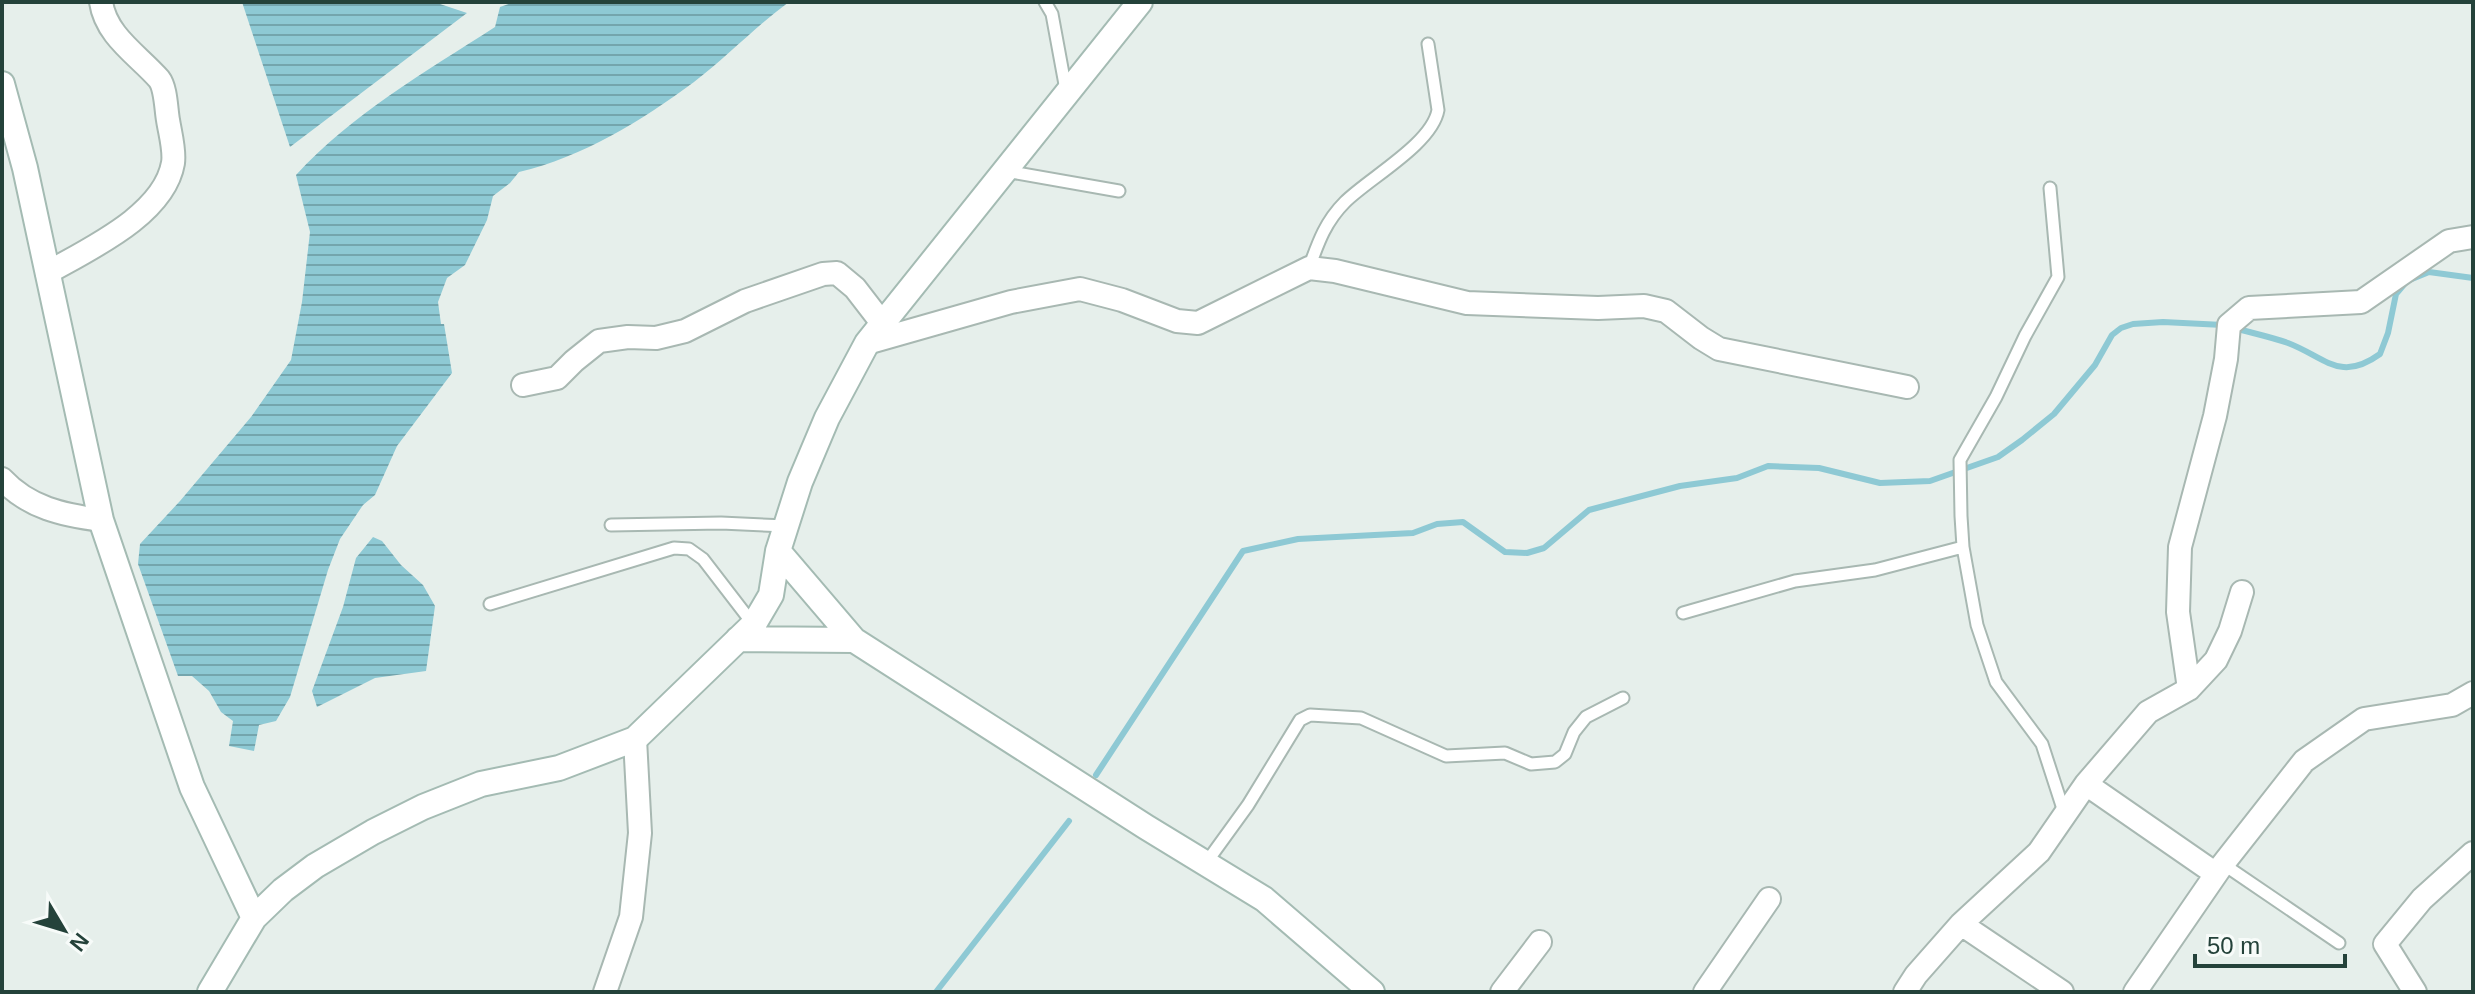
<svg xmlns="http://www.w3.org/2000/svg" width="2475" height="994" font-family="Helvetica,sans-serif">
	<defs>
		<pattern id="water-rules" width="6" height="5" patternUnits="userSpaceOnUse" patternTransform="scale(2)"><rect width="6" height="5" fill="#8ec9d4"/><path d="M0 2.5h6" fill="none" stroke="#74a5ad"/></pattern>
	</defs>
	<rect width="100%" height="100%" fill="#e6efeb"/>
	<path fill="url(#water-rules)" d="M 242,2 L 434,2 L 467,13 L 290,147 Z
		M 514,2 L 789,2 C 756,26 727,57 694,82 C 641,121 583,157 519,172 L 510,183 L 493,196 L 487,220 L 465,265 L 447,278 L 438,302 L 441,324 L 444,324 L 452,373 L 397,446 L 375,495 L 363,505 L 340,539 L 328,570 L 290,697 L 276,721 L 259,725 L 254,751 L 229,746 L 233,721 L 221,712 L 209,691 L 192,676 L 178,676 L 138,564 L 140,544 L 180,501 L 251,417 L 291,360 L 302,302 L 310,232 L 296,175 C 352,114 425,72 495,27 L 500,7 Z
		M 373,537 L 382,541 L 401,565 L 423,585 L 435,606 L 426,671 L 375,678 L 317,707 L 312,691 L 343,607 L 356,558 Z"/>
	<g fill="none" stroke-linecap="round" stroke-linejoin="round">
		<path stroke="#8ec9d4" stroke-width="6" d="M 2234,328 C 2252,333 2271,337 2288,343 C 2325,357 2340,383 2380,354 L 2388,333 L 2396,294 L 2407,281 L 2429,272 L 2473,278
			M 1096,775 L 1243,551 L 1298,539 L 1413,533 L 1437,524 L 1463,522 L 1505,552 L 1527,553 L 1544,548 L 1589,510 L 1680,486 L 1737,478 L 1768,466 L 1819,468 L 1880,483 L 1930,481 L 1998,457 L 2022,440 L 2054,414 L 2095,365 L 2112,335 L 2121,328 L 2133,324 L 2163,322 L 2223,325
			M 936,992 L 1069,821"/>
		<g stroke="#a8b8b2" stroke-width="15">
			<path id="lane" d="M 1045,2 L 1052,14 L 1066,90
				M 1005,171 L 1119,191
				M 2050,188 L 2058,277 L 2025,336 L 1996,397 L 1960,460 L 1961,516 L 1963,547 L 1977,625 L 1996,682 L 2042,744 L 2065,815
				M 1309,268 C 1318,243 1325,222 1345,202 C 1369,178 1432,144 1438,110 L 1428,44
				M 611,525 L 721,523 L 786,526
				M 490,604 L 674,548 L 689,549 L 703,559 L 753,624
				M 1683,613 L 1795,581 L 1875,570 L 1963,547
				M 1206,863 L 1248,805 L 1300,720 L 1310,715 L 1361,718 L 1446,756 L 1505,753 L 1531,764 L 1555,762 L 1565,754 L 1574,732 L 1586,717 L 1623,698
				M 2223,864 L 2339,943"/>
		</g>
		<g stroke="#a8b8b2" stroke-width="26">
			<path id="street" d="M 47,273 C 89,249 164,215 173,163 C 175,150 170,133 168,120 C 166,109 166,88 159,79 C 138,55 106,36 101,2
				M 867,343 L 1011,302 L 1080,289 L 1122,300 L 1177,321 L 1198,323 L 1309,268 L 1335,271 L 1467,303 L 1598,308 L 1644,306 L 1666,311 L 1701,338 L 1719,349 L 1907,387
				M 523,385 L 557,378 L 574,361 L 599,341 L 628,337 L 656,338 L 685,331 L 745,301 L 823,274 L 837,273 L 855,288 L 882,323
				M 2,479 C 29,508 63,515 101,520
				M 2189,689 L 2178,612 L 2180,547 L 2215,416 L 2226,359 L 2229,325 L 2249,308 L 2361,302 L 2449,241 L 2473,237
				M 2086,784 L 2216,874
				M 1961,924 L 2062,992
				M 605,992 L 631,917 L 640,833 L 635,739
				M 1502,992 L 1540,942
				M 1705,992 L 1769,899
				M 1905,992 L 1916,975 L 1961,924 L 2039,852 L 2086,784 L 2148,712 L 2189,689 L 2216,660 L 2230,631 L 2242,592
				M 2135,992 L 2223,864 L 2304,761 L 2364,719 L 2452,705 L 2473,693
				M 2415,992 L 2385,944 L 2422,899 L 2473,853"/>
		</g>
		<g stroke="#a4bbb3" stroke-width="28">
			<path id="secondary" d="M 2,84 L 25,168 L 101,520 L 192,787 L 254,918
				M 778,551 L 854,640 L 1146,827 L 1264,899 L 1372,992
				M 738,639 L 854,640
				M 210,992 L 254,918 L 283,890 L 315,866 L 373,832 L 423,807 L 481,784 L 559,768 L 635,739 L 754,624 L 771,595 L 778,551 L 800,482 L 827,418 L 867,343 L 1140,2"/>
		</g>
		<use href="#lane" stroke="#fff" stroke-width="11"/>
		<use href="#street" stroke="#fff" stroke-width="22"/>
		<use href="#secondary" stroke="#fff" stroke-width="24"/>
	</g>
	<rect width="2475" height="994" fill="none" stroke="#24423a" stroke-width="8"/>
	<g transform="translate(64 930) rotate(128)" stroke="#f7fbf9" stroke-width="6" paint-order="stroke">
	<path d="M0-6L14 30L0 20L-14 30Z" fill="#24423a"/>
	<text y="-12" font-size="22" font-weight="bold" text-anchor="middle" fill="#24423a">N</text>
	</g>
	<path d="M2195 954v12h150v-12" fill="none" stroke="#24423a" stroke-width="4"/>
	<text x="2207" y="954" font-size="24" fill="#24423a" stroke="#f7fbf9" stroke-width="6" paint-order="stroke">50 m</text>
</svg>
